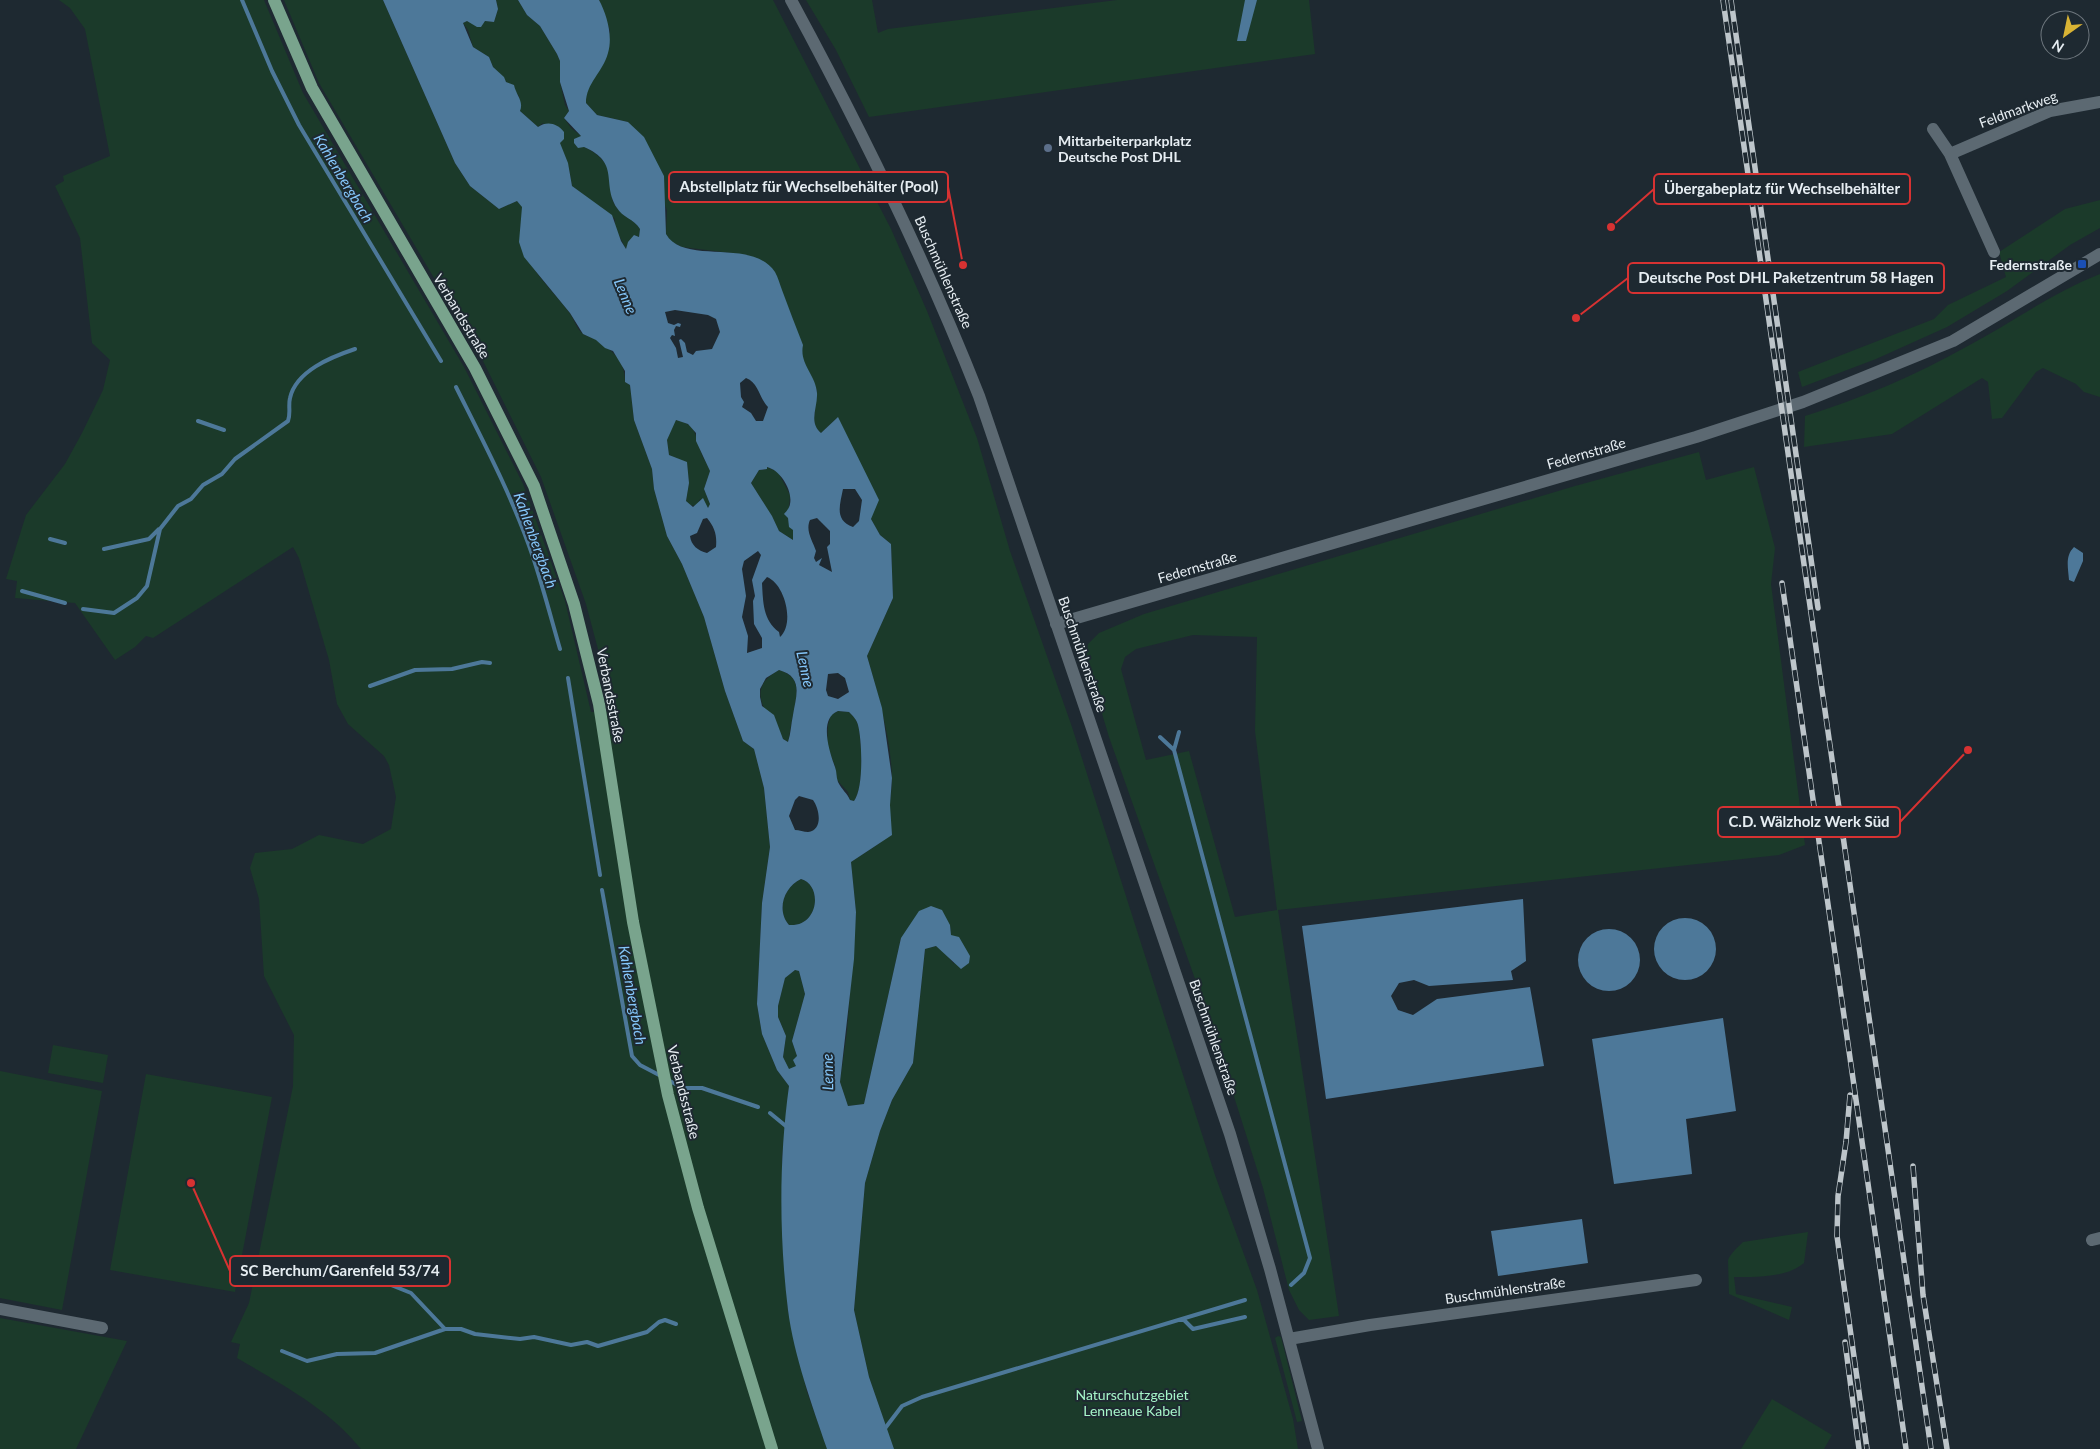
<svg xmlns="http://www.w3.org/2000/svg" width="2100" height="1449" font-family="Lato,sans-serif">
	<rect width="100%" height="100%" fill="#1e2931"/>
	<path fill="#1b3a2a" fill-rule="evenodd" d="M 59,0 L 264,0 L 303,93 L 464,367 L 523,484 L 565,601 L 591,712 L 609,712 L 603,668 L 586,604 L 541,477 L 483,361 L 319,83 L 284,0 L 383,0 L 455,163 L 470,186 L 499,209 L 517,201 L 523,207 C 522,217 519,229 521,238 C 527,269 550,287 568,311 C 574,318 576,329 583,334 C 587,337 593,337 597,340 C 613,352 625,360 625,382 L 630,385 L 634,420 L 652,469 L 654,489 L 667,536 L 682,564 L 704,617 L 725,691 L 743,741 L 754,749 L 764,788 L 770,847 L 762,903 L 757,1004 L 762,1034 L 777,1070 L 789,1086 L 782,1158 L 783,1242 L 788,1311 L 807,1392 L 827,1448 L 887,1430 L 869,1377 L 854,1310 L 865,1183 L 880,1131 L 892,1100 L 913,1063 L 925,949 L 936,946 L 945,953 L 954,964 L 950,925 L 901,938 L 864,1104 L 848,1106 L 840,1082 L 847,1031 L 856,912 L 851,862 L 880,843 C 886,821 892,800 892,778 C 891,737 878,695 867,656 L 893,598 L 891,544 L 880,535 L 871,519 L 837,418 L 821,433 L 816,428 L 814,420 L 817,391 L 801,355 L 747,255 L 682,247 L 670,241 L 666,234 L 667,210 L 628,122 L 597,115 L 586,103 L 586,92 L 610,31 L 599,0 L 773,0 L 891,229 L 927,311 L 977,438 L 1010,551 L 1072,727 L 1215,1175 L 1257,1290 L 1293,1419 L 1298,1449 L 361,1449 C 329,1409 281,1384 237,1358 L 240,1344 L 231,1342 L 249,1303 L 293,1086 L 294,1035 L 264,976 L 259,899 L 250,868 L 255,853 L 292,849 L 319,835 L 363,844 L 391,829 L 396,797 L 389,765 L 384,756 L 348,724 L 337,704 L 329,660 L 299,558 L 293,547 L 153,638 L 146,636 L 135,647 L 115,660 L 75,603 L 15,598 L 17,581 L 6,579 L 26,515 L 65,464 L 82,433 L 103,390 L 110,360 L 92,343 L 80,238 L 55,186 L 64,181 L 63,176 L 110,156 L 85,29 L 70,8 Z
		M 496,0 L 518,0 L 527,15 L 540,26 L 557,54 L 560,61 L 560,82 L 565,105 L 569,111 L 564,118 L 571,128 L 581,136 L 584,147 C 597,153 609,163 611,178 C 612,190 609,198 617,208 C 623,217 634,219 640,229 L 639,237 L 634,235 L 626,249 L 615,228 L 615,219 L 572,186 C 568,157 562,145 543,123 L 538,127 L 520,111 L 519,96 L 493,67 L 489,57 L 473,47 L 468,30 L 463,23 L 467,21 L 481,26 L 485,21 L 494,22 L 498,9 Z
		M 806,0 L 872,0 L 878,33 L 888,29 L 1117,0 L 1309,0 L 1315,54 L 869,117 L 836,50 Z
		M 2100,200 L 2100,228 L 2070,245 L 2007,291 L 1947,327 L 1876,359 L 1802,387 L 1798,372 L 1934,319 L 1948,305 L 2006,277 L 1999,252 L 2065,209 Z
		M 2100,274 L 2100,397 L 2084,392 L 2076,384 L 2043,368 L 2036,372 L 2002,418 L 1992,419 L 1988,382 L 1982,378 L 1892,434 L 1804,447 L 1805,416 C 1860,399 1916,375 1966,347 C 2011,323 2052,293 2100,274 Z
		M 675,420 C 698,424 694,435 701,452 C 703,459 708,464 710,471 L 704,489 L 710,504 L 708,508 L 700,499 L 697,506 L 689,505 L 686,501 L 689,483 L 687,463 L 669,455 L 667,440 Z
		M 1699,452 L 1706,480 L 1754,467 L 1775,548 L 1771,584 L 1805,845 L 1779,855 L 1278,910 L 1339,1316 L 1309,1320 L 1299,1310 L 1289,1290 L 1263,1188 L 1210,1021 L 1109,737 L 1086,660 L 1088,644 L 1099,633 L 1144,614 L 1575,486 ZM 1193,635 L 1257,637 L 1255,731 L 1277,910 L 1235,917 L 1189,751 L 1146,760 L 1121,669 L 1125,657 L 1136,649 Z
		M 767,467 L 778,472 L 790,495 L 788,518 L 793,530 L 793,540 L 779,531 L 772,517 L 751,483 L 759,470 L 764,470 Z
		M 779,670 C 804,678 796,696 793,715 C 791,724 790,733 788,742 L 783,739 C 768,713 743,690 779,670 Z
		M 838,711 L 849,712 C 853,716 857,720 858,725 C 862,741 864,788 854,801 L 850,800 L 848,792 L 837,780 L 835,766 L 827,745 L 828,725 L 831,715 Z
		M 801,879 C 823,885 819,927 789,925 C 776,910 784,887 801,879 Z
		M 795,970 L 799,971 L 805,994 L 792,1041 L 797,1056 L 796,1066 L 789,1070 L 783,1057 L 786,1036 L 778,1017 L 778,1006 L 785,978 Z
		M 53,1045 L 108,1055 L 103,1083 L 48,1073 Z
		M 0,1071 L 102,1091 L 62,1310 L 0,1298 Z
		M 146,1074 L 272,1097 L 235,1292 L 110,1270 Z
		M 1808,1232 L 1804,1263 C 1786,1278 1757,1277 1734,1277 L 1736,1294 L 1792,1307 L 1789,1320 L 1729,1294 L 1728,1260 C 1730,1254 1739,1246 1743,1242 Z
		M 0,1318 L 127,1341 L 76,1449 L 0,1449 Z
		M 1278,1336 L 1281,1337 L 1302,1421 L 1297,1422 L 1275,1338 Z
		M 1772,1399 L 1832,1435 L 1824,1449 L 1741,1449 Z"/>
	<path fill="#4d7899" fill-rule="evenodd" d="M 383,0 L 496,0 L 498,9 L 494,22 L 485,21 L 481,27 L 477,27 L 467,21 L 463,23 L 473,47 L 489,57 L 493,67 L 504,77 L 506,82 L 514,85 C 516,95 524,101 520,111 L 538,127 C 547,121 557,123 564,132 L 564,139 L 560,143 L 568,163 L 572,186 L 612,215 L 621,241 L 626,249 L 628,242 L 634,235 L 639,237 L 640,229 C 634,219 622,217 617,208 C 601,183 621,163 584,147 L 578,148 L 574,143 L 574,139 L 581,136 L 564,118 L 569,111 L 560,82 L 560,61 L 557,54 L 540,26 L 527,15 L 518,0 L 599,0 C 607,15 613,36 608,53 C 603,72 586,83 586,103 L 597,115 L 628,122 L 644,137 L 664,176 L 666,234 C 684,266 751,237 775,272 C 778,277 780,285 782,290 C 789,309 796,327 803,345 C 799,364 816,375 817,393 C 818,407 808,422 821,433 L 838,417 L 879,500 L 871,519 L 880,535 L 891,544 L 893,598 L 867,656 L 882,708 L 892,778 L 890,805 L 892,835 L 851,862 L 856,912 L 854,959 L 840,1082 L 848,1106 L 864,1104 L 901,938 L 919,911 L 931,906 L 942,910 L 950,925 L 951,935 L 959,937 L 970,956 L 969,963 L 961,969 L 936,946 L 925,949 L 913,1063 L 892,1100 L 880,1131 L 865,1183 L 854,1310 L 869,1377 L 894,1449 L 827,1449 C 812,1405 794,1356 788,1310 C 779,1236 779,1159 789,1086 L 777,1070 L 762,1034 L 757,1004 L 762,903 L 770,847 L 764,788 L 754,749 L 743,741 L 725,691 L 704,617 L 682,564 L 667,536 L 654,489 L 652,469 L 634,420 L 630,385 L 625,382 L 625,371 L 613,351 L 605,348 L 596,340 L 583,334 L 570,313 L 524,257 L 519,242 L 522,207 L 517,201 L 499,209 L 470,186 L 455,163 ZM 675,310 L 708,315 L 716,319 L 720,332 L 712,349 L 696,351 L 693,355 L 687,352 L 685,343 L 681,339 L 679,340 L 683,357 L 678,358 L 676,348 L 670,338 L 672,335 L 675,336 L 674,330 L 676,326 L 680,327 L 681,324 L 678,323 L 674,325 L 668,323 L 665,312 ZM 746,378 C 759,383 759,398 768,407 L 763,421 L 756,421 L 751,413 L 742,407 L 744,402 L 741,397 L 740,383 ZM 676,420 L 688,424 L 696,433 L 696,441 L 710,471 L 704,489 L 710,504 L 708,508 L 703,498 L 693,507 L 686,501 L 689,483 L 687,462 L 669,455 L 667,440 ZM 767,467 C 780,470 793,490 790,504 C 790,507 786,512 784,514 L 788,518 L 789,527 L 793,530 L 793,540 L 779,531 L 772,516 L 751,483 L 759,470 L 767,469 ZM 843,489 L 855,489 L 862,500 L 859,521 L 853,527 C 834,520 840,505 843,489 ZM 707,518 C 715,528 717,535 716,547 L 707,553 C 698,551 691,545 690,536 L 697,533 L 703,519 ZM 817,518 L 830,531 L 830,544 L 827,547 L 832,572 L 819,565 L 822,558 L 816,562 L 814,558 L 816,551 C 813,541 805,531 810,520 ZM 758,551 L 761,555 L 752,580 L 755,596 L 753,601 L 754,624 L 762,638 L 762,648 L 747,653 L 748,636 L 742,617 L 746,596 L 742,569 L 744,561 ZM 767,577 C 785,584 795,624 780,637 L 779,632 C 763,620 763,602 762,583 ZM 779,670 C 804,677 796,696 793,715 C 791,724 791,733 788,742 L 783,739 L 774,715 L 762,706 L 760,697 L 760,689 L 766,678 ZM 838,673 L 845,678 L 849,692 L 838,699 L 828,696 L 826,690 L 828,674 ZM 838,711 L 849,712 C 853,716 857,720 858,725 C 862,740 864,788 854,801 L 850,800 C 847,793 842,790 838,782 C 836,777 837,772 835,767 C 830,753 818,719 838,711 ZM 799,796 L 813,800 C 819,808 824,830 808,832 C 804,832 799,830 795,830 L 789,816 L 795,800 ZM 801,879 C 823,885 819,927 789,925 C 776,910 784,887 801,879 ZM 795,970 L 799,971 L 805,994 L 792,1041 L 797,1056 L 793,1060 L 796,1066 L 789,1069 L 783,1057 L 786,1036 L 778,1017 L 778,1006 L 785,978 Z
		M 1245,0 L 1257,0 L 1246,41 L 1237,41 Z
		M 2074,547 L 2083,553 L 2083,561 L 2074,582 L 2069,580 C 2068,567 2065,556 2074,547 Z
		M 1523,899 L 1526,961 L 1511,971 L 1513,980 L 1429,986 L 1414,980 L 1399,983 L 1391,996 L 1398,1010 L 1413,1015 L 1437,999 L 1530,987 L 1544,1066 L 1326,1099 L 1302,926 Z
		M1654 949a31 31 0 1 1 62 0a31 31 0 1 1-62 0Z
		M1578 960a31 31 0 1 1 62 0a31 31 0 1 1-62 0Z
		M 1723,1018 L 1736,1111 L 1686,1119 L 1692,1174 L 1614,1184 L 1592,1039 Z
		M 1582,1219 L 1588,1263 L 1498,1276 L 1491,1231 Z"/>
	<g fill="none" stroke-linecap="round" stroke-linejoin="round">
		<path stroke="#4d7899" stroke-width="4" d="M 242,0 L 272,71 L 299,125 L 441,361
			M 456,387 C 484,443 513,498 533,557 C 543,587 551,618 560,649
			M 198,421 L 224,430
			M 50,539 L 65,543
			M 104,549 L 149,539 L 159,529
			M 22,591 L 65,603
			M 83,609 L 114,613 L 137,598 L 147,586 L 160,529 L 178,506 L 191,499 L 203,485 L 222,474 L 235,459 L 288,421 C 291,413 288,406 290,398 C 296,371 331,357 355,349
			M 568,678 L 600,875
			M 370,686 L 415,670 L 452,669 L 482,662 L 490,663
			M 1160,737 L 1174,750 L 1310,1258 L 1304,1273 L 1291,1285
			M 1174,750 L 1179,732
			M 602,890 L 632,1056 L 640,1065 L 661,1076
			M 668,1080 L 683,1088 L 702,1088 L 758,1107
			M 770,1113 L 787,1127
			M 391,1285 L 411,1293 L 445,1329
			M 1183,1319 L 1193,1329 L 1245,1317
			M 282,1351 L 307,1361 L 337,1354 L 375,1353 L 445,1329 L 461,1329 L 475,1334 L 520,1339 L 534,1337 L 571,1345 L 587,1342 L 598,1346 L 647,1332 L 659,1322 L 665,1320 L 676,1324
			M 883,1431 L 902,1406 L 922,1397 L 1245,1300"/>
		<path stroke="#5c6972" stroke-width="12" d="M 791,0 C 861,129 925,259 979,396 L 1230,1134 L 1270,1269 L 1318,1449
			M 1933,129 L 1950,154
			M 1994,252 L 1950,154 L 2050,111 L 2100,102
			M 1056,624 L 1696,437 L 1803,402 L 1953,341 L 2100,254
			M 2092,1240 L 2100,1238
			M 0,1309 L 102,1328
			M 1289,1339 L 1370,1325 L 1696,1280"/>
		<path stroke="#79a48d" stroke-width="12" d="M 274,0 L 312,88 L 475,368 L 534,486 L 574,604 L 599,704 L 633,922 L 668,1095 L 698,1208 L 772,1449"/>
		<g stroke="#bdc5ca" stroke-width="5.5">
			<path id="rail" d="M 1723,0 L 1931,1449
				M 1731,0 L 1818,608
				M 1782,583 L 1906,1449
				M 1850,1095 L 1846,1142 L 1838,1196 L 1837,1236 L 1867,1449
				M 1913,1166 L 1923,1295 L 1947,1449
				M 1845,1342 L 1859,1449"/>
		</g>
		<use href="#rail" stroke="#1e2931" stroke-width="4" stroke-dasharray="11" stroke-linecap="butt"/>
	</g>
	<circle fill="#5c6f8a" stroke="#1e2931" stroke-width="2" cx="1048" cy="148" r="5"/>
	<rect fill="#1a4fb4" stroke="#1e2931" stroke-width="2" x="2077" y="259" width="10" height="10" rx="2.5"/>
	<g text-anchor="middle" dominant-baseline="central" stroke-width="4" stroke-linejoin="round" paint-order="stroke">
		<g font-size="14" fill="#e6edf2" stroke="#1e2931">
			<text transform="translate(2018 109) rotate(-20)">Feldmarkweg</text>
			<text transform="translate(944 272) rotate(66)">Buschmühlenstraße</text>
			<text transform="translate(462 316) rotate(59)">Verbandsstraße</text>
			<text transform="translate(1586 453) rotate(-16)">Federnstraße</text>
			<text transform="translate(1197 567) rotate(-16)">Federnstraße</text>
			<text transform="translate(1083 654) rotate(71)">Buschmühlenstraße</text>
			<text transform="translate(611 695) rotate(79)">Verbandsstraße</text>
			<text transform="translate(1214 1037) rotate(71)">Buschmühlenstraße</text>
			<text transform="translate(684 1092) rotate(76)">Verbandsstraße</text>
			<text transform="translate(1505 1290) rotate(-8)">Buschmühlenstraße</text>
		</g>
		<g font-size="14" font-weight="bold" fill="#e6edf2" stroke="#1e2931" text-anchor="start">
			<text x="1058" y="140">Mittarbeiterparkplatz<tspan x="1058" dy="16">Deutsche Post DHL</tspan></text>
			<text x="2072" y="264" text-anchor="end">Federnstraße</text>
		</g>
		<g font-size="14" fill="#a6f5c9" stroke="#1e2931">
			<text x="1132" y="1394">Naturschutzgebiet<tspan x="1132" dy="16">Lenneaue Kabel</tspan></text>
		</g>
		<g font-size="15" font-style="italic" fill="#85c7fb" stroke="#1e2931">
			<text transform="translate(344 178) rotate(59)">Kahlenbergbach</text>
			<text transform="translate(626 296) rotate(68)">Lenne</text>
			<text transform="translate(536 540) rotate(70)">Kahlenbergbach</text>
			<text transform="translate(806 669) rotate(78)">Lenne</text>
			<text transform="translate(633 995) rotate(80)">Kahlenbergbach</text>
			<text transform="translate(827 1072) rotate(-91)">Lenne</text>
		</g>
	</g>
	<path fill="none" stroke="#d73232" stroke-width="2" d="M963 265L948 187M1611 227L1654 189M1576 318L1628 278M1968 750L1900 822M191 1183L230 1271"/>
	<g fill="#d73232" stroke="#1e2931" stroke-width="2">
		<circle cx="963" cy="265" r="5"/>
		<circle cx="1611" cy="227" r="5"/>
		<circle cx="1576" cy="318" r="5"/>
		<circle cx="1968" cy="750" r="5"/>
		<circle cx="191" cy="1183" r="5"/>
	</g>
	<g fill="#1e2931" stroke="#d73232" stroke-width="2">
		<rect x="669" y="172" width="279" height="30" rx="5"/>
		<rect x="1654" y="174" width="256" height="30" rx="5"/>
		<rect x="1628" y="263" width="316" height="30" rx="5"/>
		<rect x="1718" y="807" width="182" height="30" rx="5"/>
		<rect x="230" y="1256" width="220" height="30" rx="5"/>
	</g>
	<g font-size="15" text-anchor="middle" font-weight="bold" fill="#e6edf2">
		<text x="809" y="192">Abstellplatz für Wechselbehälter (Pool)</text>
		<text x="1782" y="194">Übergabeplatz für Wechselbehälter</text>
		<text x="1786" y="283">Deutsche Post DHL Paketzentrum 58 Hagen</text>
		<text x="1809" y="827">C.D. Wälzholz Werk Süd</text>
		<text x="340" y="1276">SC Berchum/Garenfeld 53/74</text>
	</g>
	<g transform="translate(2065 35) rotate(213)"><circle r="24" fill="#1e2931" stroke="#6e777e"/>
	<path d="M0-4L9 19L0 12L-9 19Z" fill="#d9b334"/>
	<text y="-8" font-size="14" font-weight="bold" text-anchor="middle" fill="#e6edf2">N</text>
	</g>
</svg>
